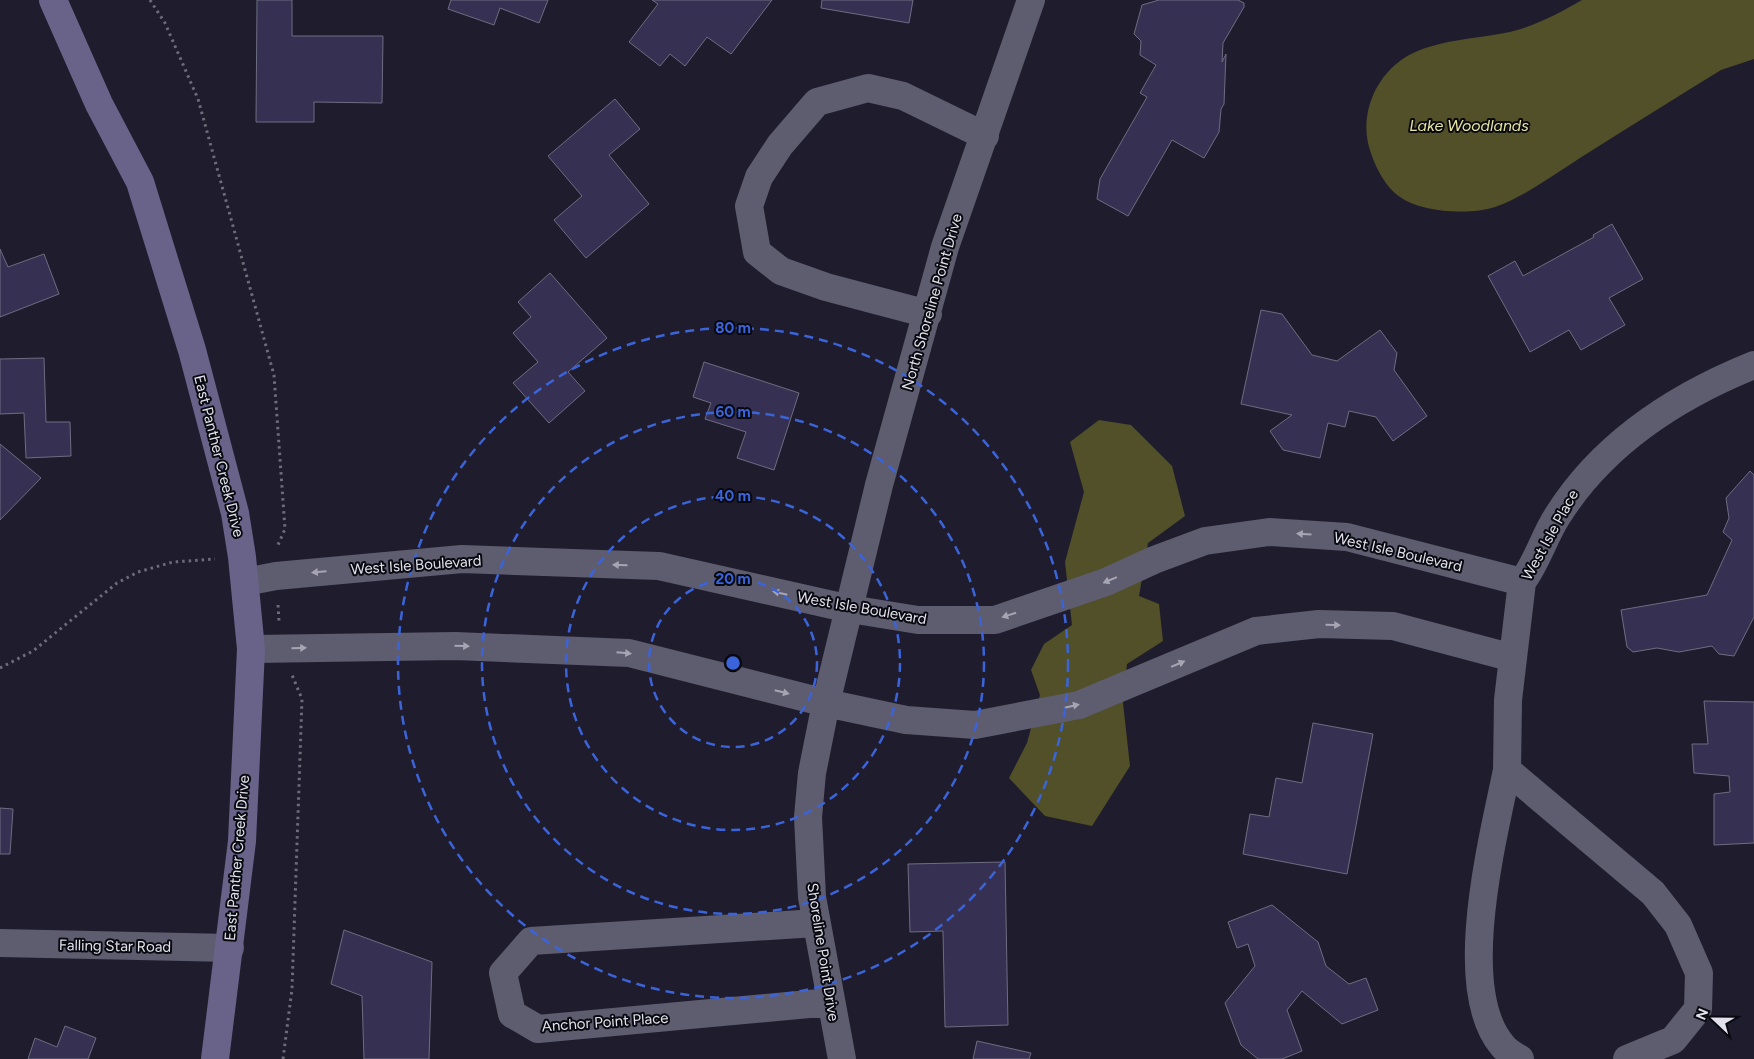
<svg xmlns="http://www.w3.org/2000/svg" width="1754" height="1059" font-family="Figtree,sans-serif">
	<rect width="100%" height="100%" fill="#1f1d2d"/>
	<path fill="#515028" d="M 1582,0 L 1754,0 L 1754,59 L 1721,70 C 1674,99 1627,128 1580,158 C 1553,175 1526,196 1495,207 C 1470,215 1422,213 1400,197 C 1384,186 1374,164 1369,147 C 1361,118 1372,85 1395,65 C 1427,36 1485,41 1524,28 C 1544,21 1565,10 1582,0 Z
		M 1099,420 L 1131,425 L 1172,466 L 1185,516 L 1148,543 L 1139,596 L 1159,604 L 1163,641 L 1127,664 L 1123,703 L 1130,766 L 1092,826 L 1045,816 L 1009,778 L 1027,743 L 1040,695 L 1031,670 L 1044,644 L 1072,625 L 1065,562 L 1084,492 L 1070,442 Z"/>
	<path fill="#363152" stroke="#6e6c80" d="M 257,0 L 292,0 L 292,36 L 383,36 L 382,103 L 314,102 L 314,122 L 256,122 Z
		M 451,0 L 548,0 L 539,23 L 500,8 L 494,25 L 448,9 Z
		M 652,0 L 772,0 L 731,54 L 707,37 L 685,66 L 670,54 L 660,66 L 629,42 L 658,4 Z
		M 822,0 L 913,0 L 909,23 L 821,8 Z
		M 1159,0 L 1238,0 L 1244,3 L 1244,7 L 1223,43 L 1222,62 L 1226,54 L 1224,104 L 1221,109 L 1219,132 L 1204,158 L 1172,140 L 1128,216 L 1097,199 L 1100,179 L 1147,97 L 1140,93 L 1156,65 L 1140,55 L 1141,41 L 1134,34 L 1142,5 Z
		M 615,99 L 640,129 L 609,155 L 649,204 L 586,258 L 554,220 L 582,196 L 548,156 Z
		M 1612,224 L 1643,279 L 1609,298 L 1625,325 L 1581,350 L 1569,330 L 1530,352 L 1488,276 L 1515,261 L 1523,276 L 1594,237 L 1593,235 Z
		M 0,249 L 8,267 L 44,254 L 59,294 L 0,317 Z
		M 550,273 L 607,338 L 568,372 L 585,391 L 549,423 L 513,383 L 538,362 L 513,333 L 531,317 L 518,302 Z
		M 1261,310 L 1282,314 L 1312,355 L 1337,361 L 1380,330 L 1397,353 L 1394,370 L 1427,416 L 1393,441 L 1376,417 L 1349,411 L 1345,427 L 1328,423 L 1320,458 L 1283,450 L 1270,431 L 1292,415 L 1241,404 Z
		M 44,358 L 46,422 L 70,422 L 71,456 L 26,458 L 24,413 L 0,414 L 0,359 Z
		M 704,362 L 799,393 L 774,470 L 737,458 L 746,432 L 705,419 L 711,403 L 693,397 Z
		M 0,444 L 41,478 L 0,520 Z
		M 1750,471 L 1754,475 L 1754,617 L 1734,656 L 1719,654 L 1712,646 L 1679,652 L 1657,648 L 1633,652 L 1627,647 L 1621,610 L 1707,595 L 1732,540 L 1723,532 L 1729,518 L 1726,498 Z
		M 1704,701 L 1754,702 L 1754,843 L 1714,845 L 1714,794 L 1730,792 L 1729,776 L 1694,773 L 1692,744 L 1708,744 Z
		M 1313,723 L 1373,734 L 1347,874 L 1243,854 L 1250,814 L 1269,817 L 1276,778 L 1302,783 Z
		M 0,808 L 13,809 L 10,854 L 0,854 Z
		M 1005,862 L 1008,1025 L 945,1027 L 943,931 L 910,932 L 908,864 Z
		M 1272,905 L 1318,942 L 1326,966 L 1349,984 L 1366,978 L 1378,1010 L 1342,1024 L 1302,991 L 1287,1010 L 1302,1051 L 1282,1059 L 1258,1059 L 1241,1045 L 1225,1003 L 1255,966 L 1248,944 L 1237,948 L 1228,922 Z
		M 344,930 L 432,962 L 429,1059 L 364,1059 L 362,996 L 331,984 Z
		M 65,1026 L 96,1038 L 88,1059 L 28,1059 L 35,1038 L 57,1047 Z
		M 977,1041 L 1031,1053 L 1029,1059 L 973,1059 Z"/>
	<g fill="none" stroke-linecap="round" stroke-linejoin="round">
		<path stroke="#6e6c7a" stroke-width="3" stroke-dasharray="2.5 4" stroke-linecap="butt" d="M 150,0 L 165,23 L 198,99 L 274,375 L 285,529 L 277,547
			M 278,605 L 279,621
			M 0,668 L 33,651 L 117,583 L 138,572 L 173,562 L 215,559
			M 283,1059 L 292,989 L 302,699 L 292,675"/>
		<path stroke="#5e5c6f" stroke-width="28" d="M 928,314 L 826,287 L 781,271 L 757,252 L 749,206 L 759,177 L 780,145 L 817,102 L 868,88 L 903,96 L 985,136
			M 245,582 L 276,576 L 462,559 L 659,566 L 850,609 L 918,620 L 995,620 L 1106,582 L 1154,560 L 1205,541 L 1269,532 L 1347,537 L 1522,582
			M 251,649 L 455,646 L 629,653 L 826,703 L 906,720 L 975,725 L 1079,705 L 1256,631 L 1319,624 L 1393,626 L 1513,658
			M 1507,770 L 1508,700 L 1522,582 C 1538,561 1544,536 1558,515 C 1603,444 1677,396 1754,365
			M 816,923 L 531,941 L 503,973 L 512,1014 L 538,1029 L 831,1002
			M 0,943 L 230,948
			M 842,1059 L 812,897 L 808,817 L 812,773 L 826,703 L 879,485 L 945,247 L 1031,0
			M 1520,1059 C 1514,1055 1506,1051 1502,1045 C 1454,988 1493,839 1507,770 L 1653,893 L 1678,925 L 1699,973 L 1698,1009 L 1673,1040 L 1627,1059"/>
		<path stroke="#69638a" stroke-width="28" d="M 53,0 L 99,104 L 140,182 L 192,350 L 235,513 L 242,557 L 251,649 L 242,841 L 215,1059"/>
	</g>
	<defs><path id="oneway-solid" d="M-6-.8H1V-3.2L6.5 0L1 3.2V.8H-6Z" transform="scale(1.25)"/></defs>
	<g fill="#a7a5b4">
		<use href="#oneway-solid" transform="translate(1304 534) rotate(-176)"/>
		<use href="#oneway-solid" transform="translate(620 565) rotate(-178)"/>
		<use href="#oneway-solid" transform="translate(319 572) rotate(175)"/>
		<use href="#oneway-solid" transform="translate(1110 580) rotate(157)"/>
		<use href="#oneway-solid" transform="translate(780 593) rotate(-167)"/>
		<use href="#oneway-solid" transform="translate(1009 615) rotate(162)"/>
		<use href="#oneway-solid" transform="translate(1333 625) rotate(2)"/>
		<use href="#oneway-solid" transform="translate(462 646) rotate(2)"/>
		<use href="#oneway-solid" transform="translate(299 648) rotate(-1)"/>
		<use href="#oneway-solid" transform="translate(624 653) rotate(5)"/>
		<use href="#oneway-solid" transform="translate(1178 664) rotate(-23)"/>
		<use href="#oneway-solid" transform="translate(782 692) rotate(14)"/>
		<use href="#oneway-solid" transform="translate(1072 706) rotate(-13)"/>
	</g>
	<g fill="none" stroke="#3b64db" stroke-width="2.5" stroke-dasharray="9 6">
		<circle cx="733" cy="663" r="84"/>
		<circle cx="733" cy="663" r="167"/>
		<circle cx="733" cy="663" r="251"/>
		<circle cx="733" cy="663" r="335"/>
	</g>
	<g text-anchor="middle" dominant-baseline="central" stroke-width="4" stroke-linejoin="round" paint-order="stroke">
		<g font-size="15" fill="#e2e1ec" stroke="#090910">
			<text transform="translate(932 302) rotate(-74)">North Shoreline Point Drive</text>
			<text transform="translate(219 456) rotate(76)">East Panther Creek Drive</text>
			<text transform="translate(1550 535) rotate(-61)">West Isle Place</text>
			<text transform="translate(1398 552) rotate(13)">West Isle Boulevard</text>
			<text transform="translate(416 565) rotate(-4)">West Isle Boulevard</text>
			<text transform="translate(862 608) rotate(10)">West Isle Boulevard</text>
			<text transform="translate(237 858) rotate(-85)">East Panther Creek Drive</text>
			<text transform="translate(115 946) rotate(1)">Falling Star Road</text>
			<text transform="translate(823 952) rotate(81)">Shoreline Point Drive</text>
			<text transform="translate(605 1022) rotate(-4)">Anchor Point Place</text>
		</g>
		<g font-size="16" font-style="italic" fill="#e8e5a0" stroke="#090910">
			<text x="1469" y="125">Lake Woodlands</text>
		</g>
	</g>
	<circle cx="733" cy="663" r="8" fill="#3b64db" stroke="#090910" stroke-width="2.5"/>
	<g font-size="15" text-anchor="middle" font-weight="bold" fill="#3b64db" stroke="#090910" stroke-width="4" stroke-linejoin="round" paint-order="stroke">
		<text x="733" y="333">80 m</text>
		<text x="733" y="417">60 m</text>
		<text x="733" y="501">40 m</text>
		<text x="733" y="584">20 m</text>
	</g>
	<g transform="translate(1714 1019) rotate(292)" stroke="#090910" stroke-width="4" paint-order="stroke">
	<path d="M0-4L9 19L0 12L-9 19Z" fill="#e2e1ec"/>
	<text y="-8" font-size="14" font-weight="bold" text-anchor="middle" fill="#e2e1ec">N</text>
	</g>
</svg>
